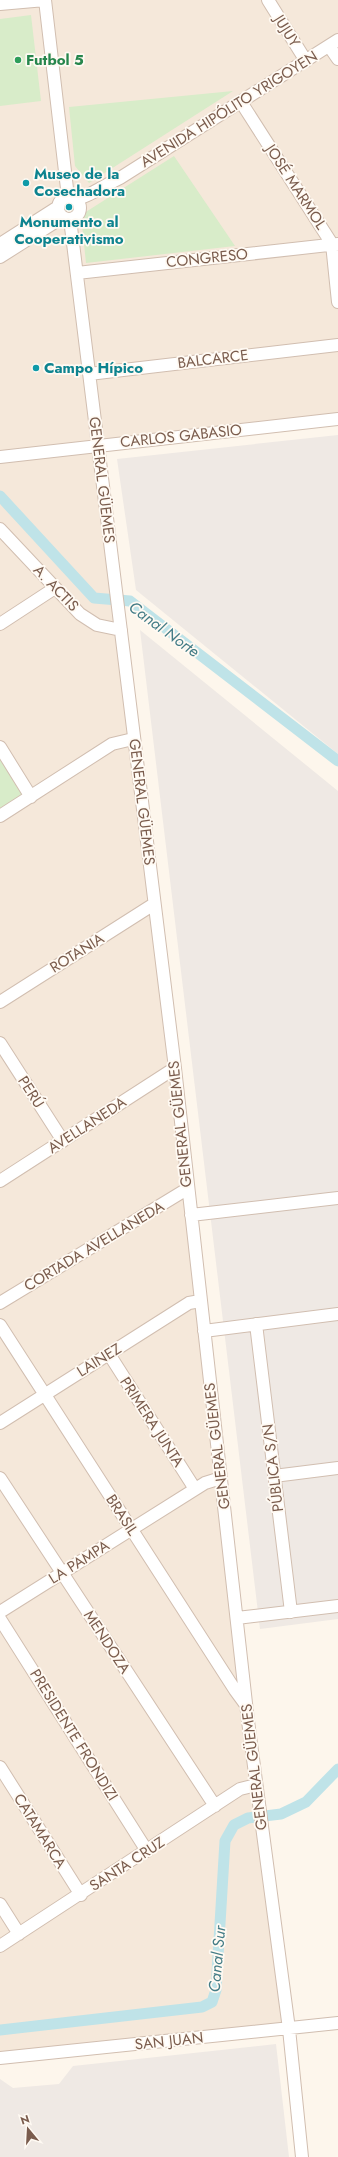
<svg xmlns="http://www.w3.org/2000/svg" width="338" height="2157" font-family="Jost,sans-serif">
	<rect width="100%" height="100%" fill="#fdf6ec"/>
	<path fill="#f5e8da" d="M 0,0 L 338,0 L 338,419 L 98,446 L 289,2029 L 0,2058 Z"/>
	<path fill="#efe9e4" d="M 338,435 L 338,754 L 136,590 L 117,459 Z
		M 140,630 L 338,791 L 338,1619 L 260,1629 Z
		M 276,2044 L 289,2157 L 0,2157 L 0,2079 L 13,2088 L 59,2084 L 73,2066 Z"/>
	<path fill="#d8ecc9" d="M 31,15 L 41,101 L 0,106 L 0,19 Z
		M 233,91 L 89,183 L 75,166 L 69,107 Z
		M 174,156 L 235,246 L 86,263 L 81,215 Z
		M 0,747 L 31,797 L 0,816 Z"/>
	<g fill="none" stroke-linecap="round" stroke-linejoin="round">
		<path stroke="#bfe3e8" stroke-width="11" d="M 0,496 L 94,598 L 130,601 L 338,761
			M 0,2030 L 202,2007 L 212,2002 L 216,1990 L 225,1841 L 234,1825 L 248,1818 L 281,1814 L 306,1802 L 338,1769"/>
		<g stroke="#d1beb0" stroke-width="14">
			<path id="minor" d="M 45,0 L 68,197
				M 268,0 L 306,61
				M 0,4 L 45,0
				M 329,46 L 338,59
				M 241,102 L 332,244 L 338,302
				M58 208a11 11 0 1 1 22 0a11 11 0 1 1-22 0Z
				M 76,199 C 87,198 108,183 120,178 L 338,40
				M 70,219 L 175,1068 L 248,1721 L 289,2029 L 302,2157
				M 0,244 L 58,207
				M 0,257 L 63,217
				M 77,273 L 338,244
				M 89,374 L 338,345
				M 0,457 L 338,419
				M 0,529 L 80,614 L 97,625 L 121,630
				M 0,624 L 55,588
				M 0,747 L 31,797
				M 0,816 L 112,744 L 133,739
				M 0,1002 L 154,904
				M 0,1043 L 63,1141
				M 0,1181 L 175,1068
				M 191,1215 L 338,1198
				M 0,1303 L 187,1189
				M 256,1324 L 291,1612
				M 0,1325 L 235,1690 L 246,1705
				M 204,1331 L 338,1314
				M 109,1354 L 195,1489
				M 0,1423 L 189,1303 L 200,1301
				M 274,1476 L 338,1468
				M 0,1478 L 215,1806
				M 0,1612 L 205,1483 L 221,1478
				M 237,1618 L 338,1606
				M 0,1619 L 147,1851
				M 0,1767 L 81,1895
				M 0,1904 L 19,1934
				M 0,1946 L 240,1789 L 256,1785
				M 0,2058 L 338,2023"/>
		</g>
		<use href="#minor" stroke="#fff" stroke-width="12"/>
	</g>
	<circle fill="#2e9e5b" stroke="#fffaf3" stroke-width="1.5" cx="18" cy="60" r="4"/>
	<g fill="#0f9aa8" stroke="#fffaf3" stroke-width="1.5">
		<circle cx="26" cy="183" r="4"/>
		<circle cx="69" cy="207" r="4"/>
		<circle cx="36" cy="368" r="4"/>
	</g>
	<g text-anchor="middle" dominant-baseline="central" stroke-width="3.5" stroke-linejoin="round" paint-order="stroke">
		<g font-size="15" fill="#7a5c4d" stroke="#fffaf3">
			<text transform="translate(287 31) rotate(58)">JUJUY</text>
			<text transform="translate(229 109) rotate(-32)">AVENIDA HIPÓLITO YRIGOYEN</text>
			<text transform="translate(296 187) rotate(57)">JOSÉ MARMOL</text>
			<text transform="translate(207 258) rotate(-6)">CONGRESO</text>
			<text transform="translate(213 359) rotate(-7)">BALCARCE</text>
			<text transform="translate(181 436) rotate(-6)">CARLOS GABASIO</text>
			<text transform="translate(102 480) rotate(83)">GENERAL GÜEMES</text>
			<text transform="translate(56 588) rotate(46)">A. ACTIS</text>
			<text transform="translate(142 802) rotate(83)">GENERAL GÜEMES</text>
			<text transform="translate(77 953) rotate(-32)">ROTANIA</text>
			<text transform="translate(31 1092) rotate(57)">PERÚ</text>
			<text transform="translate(180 1124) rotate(-96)">GENERAL GÜEMES</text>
			<text transform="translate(87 1125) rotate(-33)">AVELLANEDA</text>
			<text transform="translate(94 1246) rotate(-31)">CORTADA AVELLANEDA</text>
			<text transform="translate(99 1360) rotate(-32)">LAINEZ</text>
			<text transform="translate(152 1422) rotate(57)">PRIMERA JUNTA</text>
			<text transform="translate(217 1446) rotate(-97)">GENERAL GÜEMES</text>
			<text transform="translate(273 1468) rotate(-97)">PÚBLICA S/N</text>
			<text transform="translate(122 1515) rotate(57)">BRASIL</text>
			<text transform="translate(79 1562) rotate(-32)">LA PAMPA</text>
			<text transform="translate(107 1642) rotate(57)">MENDOZA</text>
			<text transform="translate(74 1735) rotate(58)">PRESIDENTE FRONDIZI</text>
			<text transform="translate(254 1767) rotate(-97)">GENERAL GÜEMES</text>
			<text transform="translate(40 1831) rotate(58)">CATAMARCA</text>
			<text transform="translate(127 1864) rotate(-33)">SANTA CRUZ</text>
			<text transform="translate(169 2041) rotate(-6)">SAN JUAN</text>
		</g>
		<g font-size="15" font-weight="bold" fill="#27864d" stroke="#fffaf3" text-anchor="start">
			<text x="26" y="60">Futbol 5</text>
		</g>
		<g font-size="15" font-weight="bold" fill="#0d838f" stroke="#fffaf3" text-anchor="start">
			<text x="34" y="174">Museo de la<tspan x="34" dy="17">Cosechadora</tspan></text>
			<text x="69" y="222" text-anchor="middle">Monumento al<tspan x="69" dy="17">Cooperativismo</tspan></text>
			<text x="44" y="368">Campo Hípico</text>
		</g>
		<g font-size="16" font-style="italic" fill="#437c86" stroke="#fffaf3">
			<text transform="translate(164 629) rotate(36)">Canal Norte</text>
			<text transform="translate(217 1959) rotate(-85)">Canal Sur</text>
		</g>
	</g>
	<g transform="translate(28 2129) rotate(342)" stroke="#fffaf3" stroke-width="3" paint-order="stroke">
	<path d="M0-3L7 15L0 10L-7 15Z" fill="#7a5c4d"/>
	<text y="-6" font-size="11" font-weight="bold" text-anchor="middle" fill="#7a5c4d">N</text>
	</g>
</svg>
